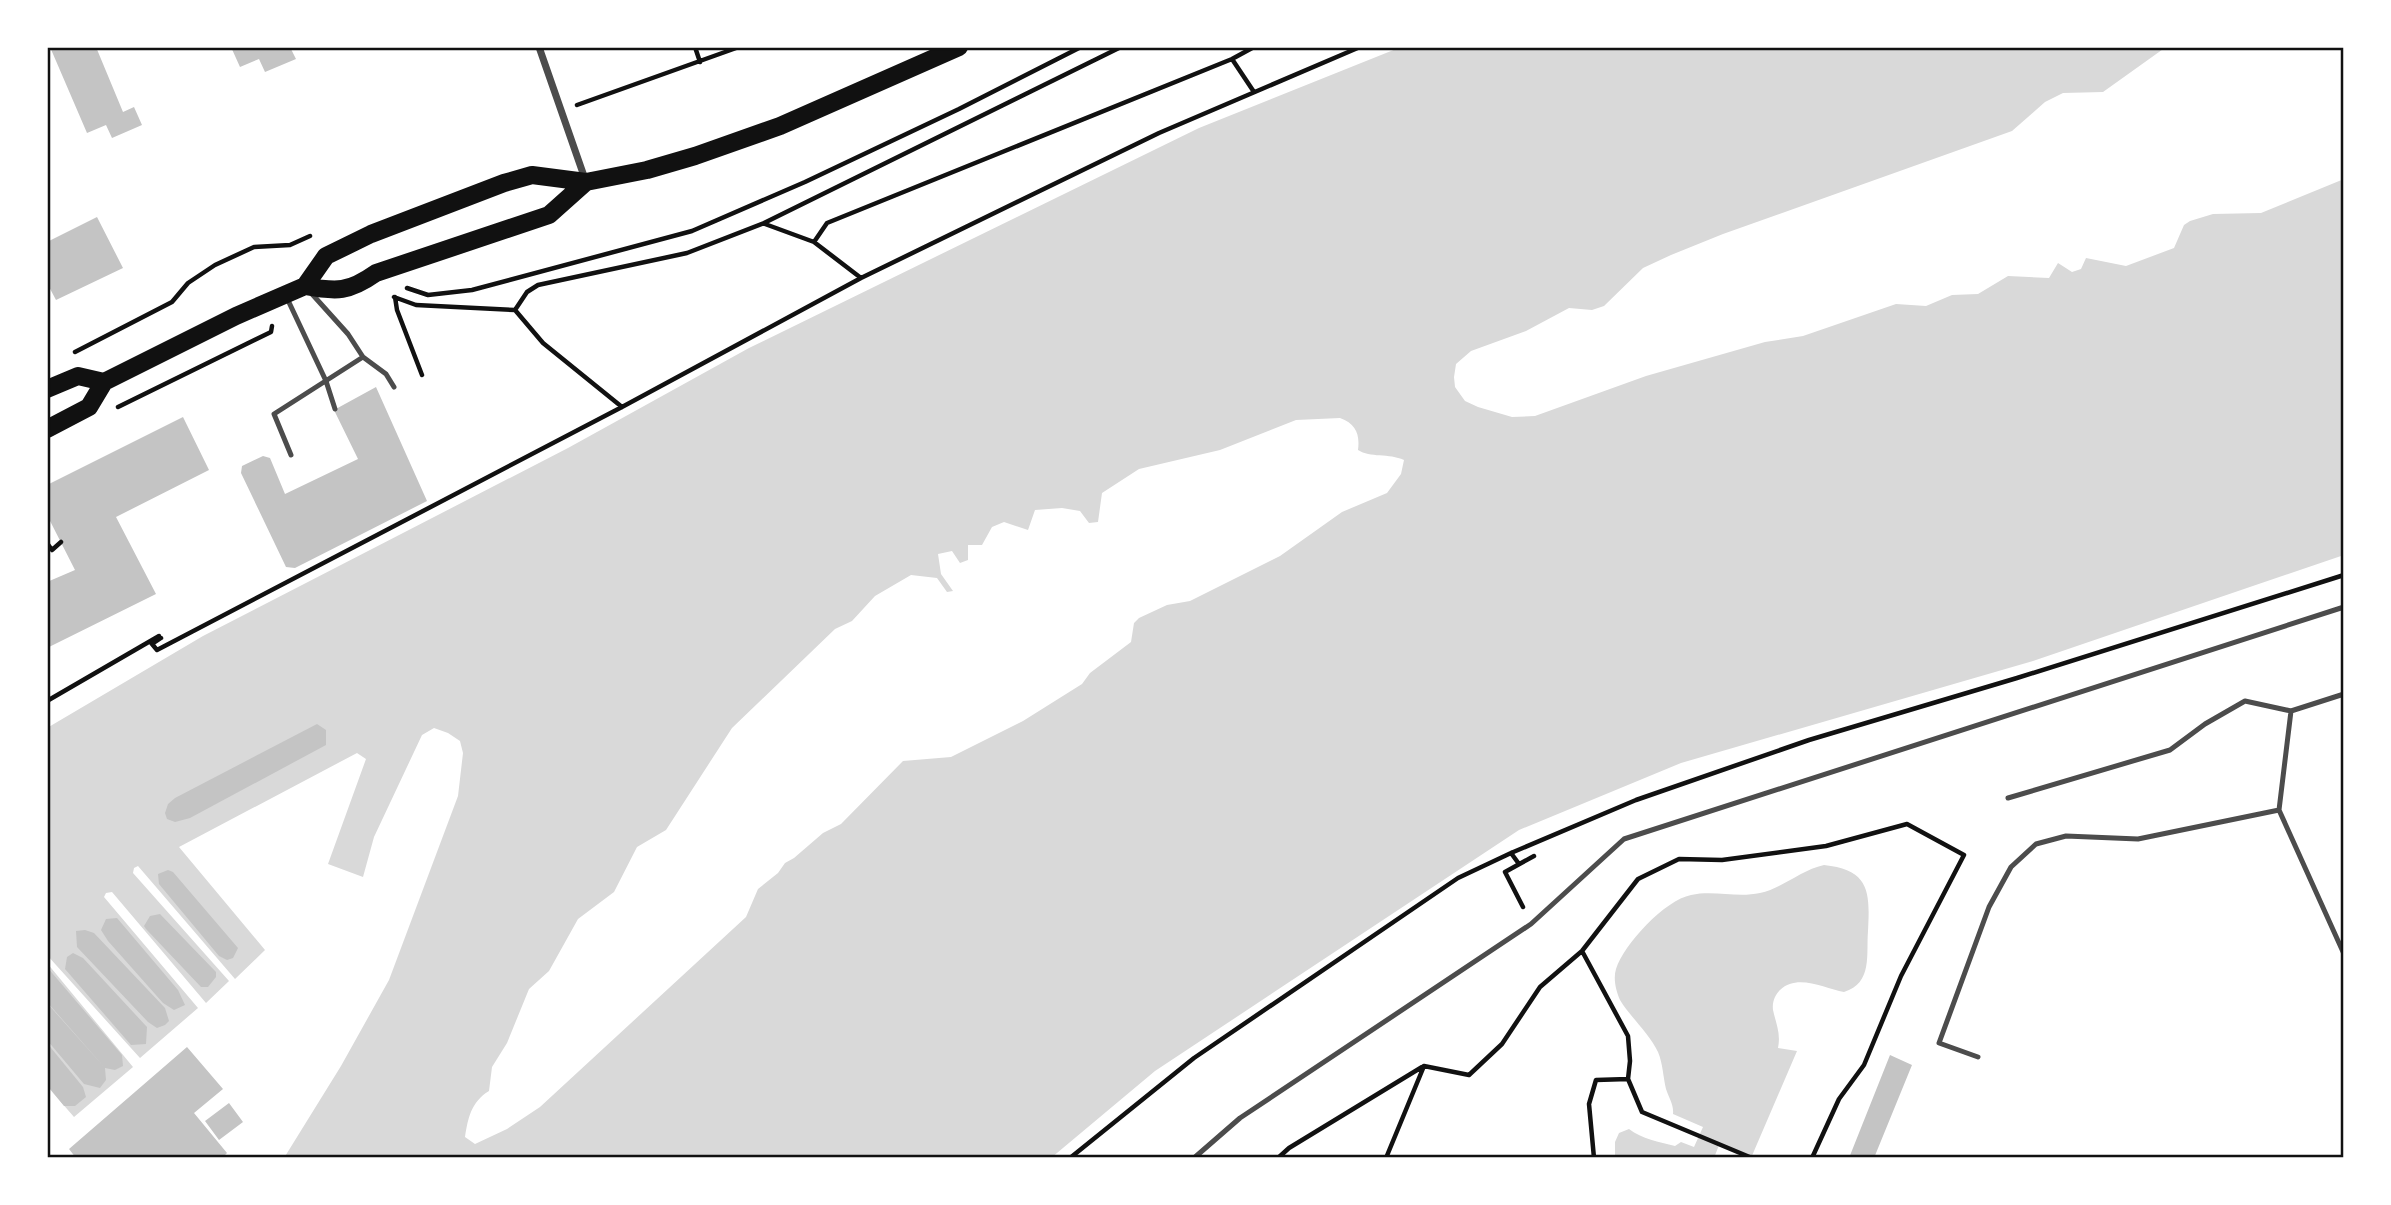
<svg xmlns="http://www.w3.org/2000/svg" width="2391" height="1205" font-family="Overpass,sans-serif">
	<rect width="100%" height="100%" fill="#fff"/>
	<path fill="#d9d9d9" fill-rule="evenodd" d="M 1401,47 L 2166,47 L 2103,92 L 2063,93 L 2045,102 L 2012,131 L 1723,234 L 1671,255 L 1643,268 L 1604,306 L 1592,310 L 1569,308 L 1526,331 L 1471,351 L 1456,364 L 1454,377 L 1455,387 L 1465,401 L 1478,407 L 1512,417 L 1535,416 L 1646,376 L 1765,342 L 1803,336 L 1896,304 L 1926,306 L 1952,295 L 1978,294 L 2008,276 L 2049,278 L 2058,263 L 2072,272 L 2081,269 L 2086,258 L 2126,266 L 2174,248 L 2184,225 L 2190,221 L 2213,214 L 2261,213 L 2344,179 L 2344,555 L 2033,661 L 1681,763 L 1519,830 L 1155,1071 L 1051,1158 L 284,1158 L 341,1066 L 389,980 L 458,796 L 463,753 L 460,741 L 448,733 L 434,728 L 422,735 L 374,837 L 363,877 L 328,864 L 366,759 L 357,753 L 179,847 L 265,950 L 235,979 L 138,866 L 134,868 L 133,873 L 229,981 L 206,1003 L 112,892 L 106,893 L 104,897 L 198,1008 L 140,1058 L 47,955 L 47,728 L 203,636 L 568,448 L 749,348 L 1199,128 ZM 1340,418 C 1356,424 1360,434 1358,450 C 1370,458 1389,453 1404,460 L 1401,474 L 1387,493 L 1342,512 L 1280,556 L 1190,601 L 1167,605 L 1139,618 L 1134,623 L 1131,642 L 1090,673 L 1082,684 L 1023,721 L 951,757 L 903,761 L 841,824 L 823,833 L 794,858 L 785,863 L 778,873 L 758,889 L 746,917 L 540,1107 L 507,1129 L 475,1144 L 465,1137 C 468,1118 471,1102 489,1091 L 492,1067 L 507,1043 L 529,989 L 549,971 L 578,919 L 614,892 L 637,847 L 666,830 L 732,728 L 835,629 L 852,621 L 875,596 L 911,575 L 937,578 L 947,592 L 953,591 L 941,574 L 938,554 L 952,551 L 960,563 L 968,560 L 968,545 L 982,545 L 992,527 L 1004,522 L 1028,530 L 1035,510 L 1062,508 L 1080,511 L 1089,523 L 1098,522 L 1102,493 L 1139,469 L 1220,450 L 1296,420 Z
		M 1824,865 C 1870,870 1870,892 1868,931 C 1866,954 1873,983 1844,992 C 1825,989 1798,973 1780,990 C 1775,995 1772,1002 1773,1010 C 1776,1024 1781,1033 1778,1048 L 1797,1051 L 1751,1158 L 1719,1145 L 1714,1158 L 1615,1158 L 1615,1142 L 1619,1133 L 1629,1129 C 1642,1139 1659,1142 1675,1146 L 1681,1142 L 1694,1147 L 1703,1127 L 1673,1114 C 1674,1105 1669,1098 1666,1089 C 1663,1077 1663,1064 1658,1052 C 1649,1033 1631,1018 1620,1000 C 1616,991 1613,979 1616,969 C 1624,944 1665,900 1691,895 C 1714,890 1737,898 1760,893 C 1783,888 1801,870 1824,865 Z
		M 47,963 L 133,1067 L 74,1117 L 47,1086 Z"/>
	<path fill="#c4c4c4" d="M 50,47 L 96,47 L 123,112 L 134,107 L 142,125 L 112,138 L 106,125 L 87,133 Z
		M 231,47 L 290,47 L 296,59 L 265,72 L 259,59 L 240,67 Z
		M 97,217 L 123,268 L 56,300 L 47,283 L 47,242 Z
		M 376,387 L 427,501 L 295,568 L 286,567 L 241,473 L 242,466 L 263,456 L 270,458 L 285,494 L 358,459 L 334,410 Z
		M 183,417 L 209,470 L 116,517 L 156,594 L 47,648 L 47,582 L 75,570 L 47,515 L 47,485 Z
		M 317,724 L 326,730 L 326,745 L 190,818 L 175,822 L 167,819 L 165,813 L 168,804 L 175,798 Z
		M 168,870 L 173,872 L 238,948 L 233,958 L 227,960 L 219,956 L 159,884 L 158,874 Z
		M 160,914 L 216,972 L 216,977 L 208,987 L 201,987 L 146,929 L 144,926 L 150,916 Z
		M 117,918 L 178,990 L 185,1005 L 174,1010 L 163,1003 L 108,941 L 101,930 L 106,919 Z
		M 85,930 L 94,933 L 165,1008 L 169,1021 L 165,1025 L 157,1028 L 148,1022 L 77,947 L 76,931 Z
		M 73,953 L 83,958 L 147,1027 L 146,1044 L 131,1045 L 65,969 L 67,957 Z
		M 47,967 L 122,1055 L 123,1066 L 115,1070 L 105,1068 L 47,1002 Z
		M 47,1003 L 105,1068 L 106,1080 L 100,1088 L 84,1084 L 47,1040 Z
		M 47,1043 L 83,1087 L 86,1097 L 75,1106 L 64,1106 L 47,1085 Z
		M 187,1047 L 223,1089 L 194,1113 L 227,1153 L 222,1158 L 76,1158 L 69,1149 Z
		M 1890,1055 L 1912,1065 L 1874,1158 L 1849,1158 Z
		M 229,1103 L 243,1122 L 219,1140 L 205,1121 Z"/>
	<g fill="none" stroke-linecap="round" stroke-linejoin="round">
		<path stroke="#111" stroke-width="4.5" d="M 695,47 L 700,62
			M 1232,59 L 1254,92
			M 577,105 L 739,47
			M 765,224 L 814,242 L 861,278
			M 814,242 L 827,223 L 1232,59 L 1254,47
			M 407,288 L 428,295 L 472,290 L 692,231 L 805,182 L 959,109 L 1081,47
			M 394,297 L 416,305 L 515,310 L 527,292 L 538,285 L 687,253 L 764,223 L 1121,47
			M 395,297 L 397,310 L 422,375
			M 515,310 L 543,343 L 622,407
			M 75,352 L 172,302 L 188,283 L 215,265 L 254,247 L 290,245 L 310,236
			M 118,407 L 271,332 L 272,326
			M 47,543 L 52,550 L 61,542
			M 161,638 L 152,644 L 157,650 L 622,407 L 861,278 L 1159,133 L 1360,47
			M 47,701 L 159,636
			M 1511,853 L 1519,864
			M 1523,907 L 1505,872 L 1534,856
			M 1582,951 L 1628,1036 L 1630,1061 L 1628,1079 L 1596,1080 L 1589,1104 L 1594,1158
			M 1628,1079 L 1642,1112 L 1752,1158
			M 1070,1158 L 1194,1058 L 1458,878 L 1511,853 L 1636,800 L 1809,740 L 2017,678 L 2344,575
			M 1278,1158 L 1289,1148 L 1422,1067
			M 1386,1158 L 1424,1066 L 1469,1075 L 1502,1044 L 1540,987 L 1582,951 L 1638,879 L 1679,859 L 1722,860 L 1826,846 L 1907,824 L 1964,855 L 1901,976 L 1864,1065 L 1839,1099 L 1812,1158"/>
		<path stroke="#4c4c4c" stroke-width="5" d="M 312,294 L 348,334 L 363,357 L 386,374 L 394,387
			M 286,296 L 326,381 L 335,409
			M 47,326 L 47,343
			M 291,455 L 274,414 L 363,357
			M 2008,798 L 2170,750 L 2205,724 L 2245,701 L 2291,711
			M 2279,810 L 2291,711 L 2344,694
			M 1978,1057 L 1939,1043 L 1989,907 L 2011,867 L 2036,844 L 2066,836 L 2138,839 L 2279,810 L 2344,954
			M 1194,1158 L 1240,1118 L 1531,924 L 1624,839 L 2344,607"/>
		<path stroke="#4c4c4c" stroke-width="7" d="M 539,47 L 585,179"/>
		<path stroke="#111" stroke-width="18" d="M 305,286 C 337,292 349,292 376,273 L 549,215 L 586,182
			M 47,389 L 78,376 L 104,382
			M 47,429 L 89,407 L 104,382 L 236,316 L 305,286 L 326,256 L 371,234 L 504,183 L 532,175 L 586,182 L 647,170 L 695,156 L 780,126 L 959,47"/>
	</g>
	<rect width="2391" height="1205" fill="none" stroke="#ffffff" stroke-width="98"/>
	<rect x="49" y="49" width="2293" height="1107" fill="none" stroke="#111" stroke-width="2.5"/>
</svg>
